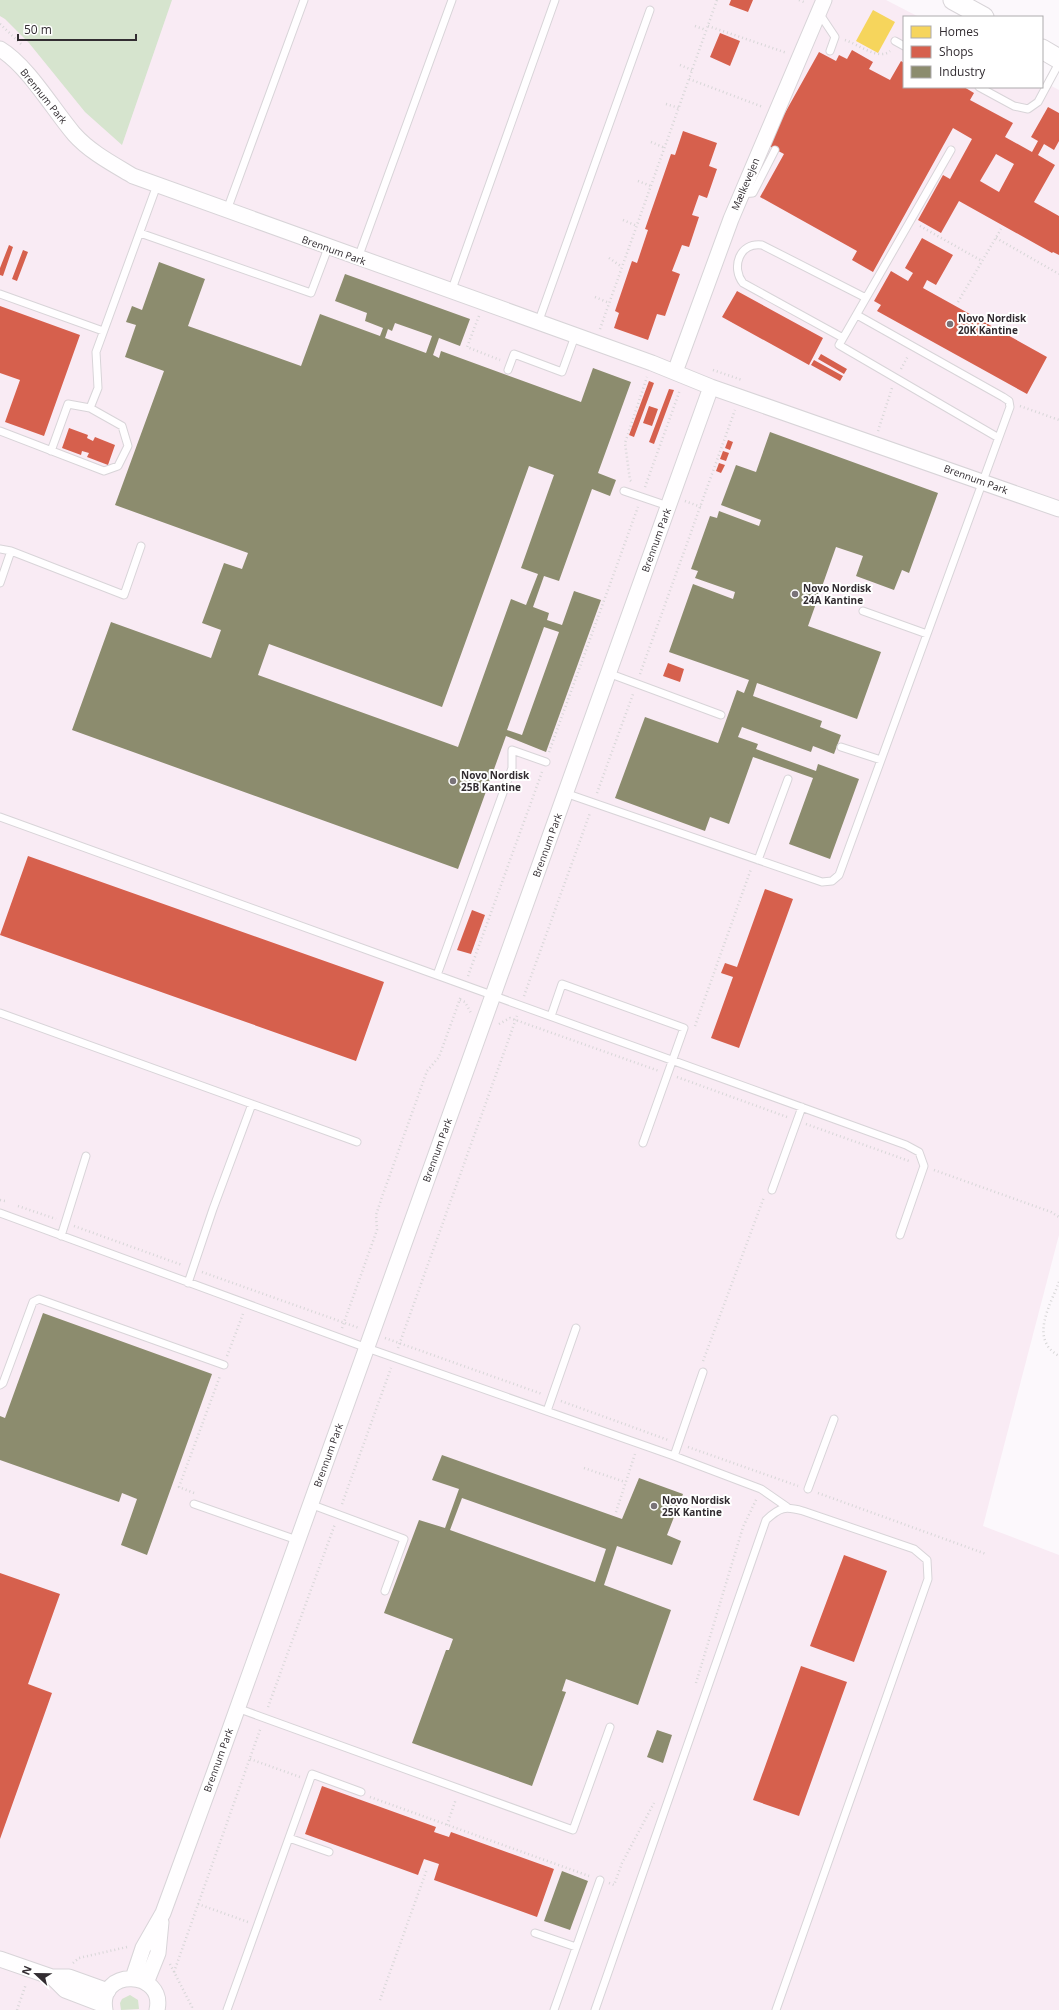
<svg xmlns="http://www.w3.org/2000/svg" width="1059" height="2010" font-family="'Open Sans',sans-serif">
	<rect width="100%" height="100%" fill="#fcf8fc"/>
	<path fill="#f9ebf4" d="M 0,0 L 886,0 L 919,17 L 904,17 L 904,87 L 1042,87 L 1042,81 L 1059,90 L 1059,1235 L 983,1526 L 1059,1555 L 1059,2010 L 0,2010 Z"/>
	<path fill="#d6e4ce" d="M 0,0 L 172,0 L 122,145 L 85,112 L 29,43 L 5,19 L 0,16 Z
		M 130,1995 L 138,2000 L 139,2009 L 121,2010 L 120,2003 L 122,1999 Z"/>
	<path fill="#f6d55c" d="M 873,10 L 895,22 L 878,53 L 856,41 Z"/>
	<path fill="#d6604d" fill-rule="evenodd" d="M 731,0 L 753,0 L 748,12 L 729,5 Z
		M 720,33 L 740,41 L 730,66 L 710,57 Z
		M 852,50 L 873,62 L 869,69 L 890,80 L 901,61 L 904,63 L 904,87 L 964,87 L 974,93 L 970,100 L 1013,123 L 1005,137 L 1032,152 L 1038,141 L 1031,137 L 1048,107 L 1059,113 L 1059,141 L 1054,150 L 1044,144 L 1038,155 L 1055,165 L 1034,202 L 1059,216 L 1059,255 L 1053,252 L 1052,253 L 959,201 L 941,233 L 918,220 L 943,175 L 950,179 L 972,139 L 953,128 L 873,272 L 852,260 L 857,251 L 760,197 L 784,154 L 767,145 L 819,52 L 836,61 L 839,55 L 847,59 ZM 996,154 L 1014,164 L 999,192 L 980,181 Z
		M 683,131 L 717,143 L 709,166 L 717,169 L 707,198 L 699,195 L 692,215 L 699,217 L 689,247 L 682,245 L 672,271 L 680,274 L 665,316 L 657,314 L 648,340 L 614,328 L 619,313 L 615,311 L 632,261 L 637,263 L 648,230 L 645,229 L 671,154 L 675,155 Z
		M 922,238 L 953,255 L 936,285 L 927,280 L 923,288 L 1047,357 L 1027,394 L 877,311 L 881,305 L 874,301 L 891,271 L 908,281 L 913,273 L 905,268 Z
		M 9,245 L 13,247 L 3,276 L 0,275 L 0,268 Z
		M 23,250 L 28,252 L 17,281 L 12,279 Z
		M 737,291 L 823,338 L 809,365 L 722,317 Z
		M 0,306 L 80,335 L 44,436 L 5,422 L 20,380 L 0,373 Z
		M 821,354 L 847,369 L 844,374 L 818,359 Z
		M 814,360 L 843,376 L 840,381 L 811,365 Z
		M 649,381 L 654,383 L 634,437 L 629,435 Z
		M 669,389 L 674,390 L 654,444 L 649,442 Z
		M 649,406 L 658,409 L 652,426 L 643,423 Z
		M 69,428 L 88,435 L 87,438 L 93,441 L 95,437 L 115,445 L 108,465 L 87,457 L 89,453 L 82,451 L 81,455 L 62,448 Z
		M 728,440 L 733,442 L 730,450 L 725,448 Z
		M 723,451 L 729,453 L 726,461 L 720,459 Z
		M 719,463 L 725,465 L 721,473 L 716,471 Z
		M 668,663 L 684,669 L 680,682 L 663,676 Z
		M 28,856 L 384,982 L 356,1061 L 0,935 Z
		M 765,889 L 793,899 L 739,1048 L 711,1038 L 733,977 L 721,973 L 725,963 L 737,967 Z
		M 472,910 L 485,915 L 471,954 L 457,950 Z
		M 844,1555 L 887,1571 L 854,1662 L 810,1646 Z
		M 0,1573 L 60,1594 L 28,1684 L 52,1693 L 0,1839 Z
		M 801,1666 L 847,1682 L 799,1816 L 753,1800 Z
		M 322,1786 L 436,1827 L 434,1832 L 449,1837 L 451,1832 L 554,1869 L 537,1917 L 434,1880 L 439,1864 L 424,1859 L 418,1875 L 305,1834 Z"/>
	<path fill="#8c8c6e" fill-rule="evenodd" d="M 159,262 L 205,279 L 188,326 L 301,366 L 320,314 L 380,336 L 383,328 L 365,321 L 367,313 L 335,301 L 345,274 L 470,319 L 460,346 L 439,338 L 433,355 L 439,358 L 441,351 L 581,402 L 593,368 L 631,382 L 598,473 L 616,480 L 610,496 L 592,489 L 559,581 L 544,576 L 533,607 L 549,613 L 547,620 L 562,625 L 574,591 L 601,600 L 546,752 L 506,736 L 458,869 L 72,730 L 111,622 L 211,658 L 221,630 L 202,623 L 224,563 L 242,569 L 248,553 L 115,505 L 164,371 L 125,357 L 136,325 L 126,322 L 132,306 L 142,310 ZM 395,323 L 432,336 L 426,353 L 385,338 L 388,329 L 392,331 ZM 529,466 L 554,475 L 521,568 L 538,574 L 526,605 L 511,599 L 458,747 L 258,675 L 269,644 L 442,707 ZM 544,627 L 559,632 L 522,735 L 507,730 Z
		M 770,432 L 938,493 L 909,573 L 902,570 L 894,590 L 856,576 L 863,556 L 836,547 L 808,626 L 881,652 L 857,719 L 757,683 L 753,696 L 822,721 L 820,727 L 841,735 L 834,754 L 813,746 L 811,752 L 742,727 L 738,737 L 758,744 L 756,749 L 816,771 L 818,764 L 859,779 L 830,859 L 789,844 L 813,778 L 753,757 L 729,824 L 710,817 L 705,831 L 615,798 L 645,717 L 718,743 L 737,690 L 744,693 L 749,680 L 669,652 L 693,584 L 733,599 L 735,592 L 695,578 L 698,571 L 691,569 L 710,516 L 717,518 L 719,511 L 759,526 L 761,520 L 721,505 L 736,465 L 756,472 Z
		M 43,1313 L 212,1374 L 147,1555 L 121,1545 L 137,1499 L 122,1493 L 119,1502 L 0,1460 L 0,1416 L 5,1418 Z
		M 442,1455 L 622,1519 L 639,1478 L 683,1494 L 667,1535 L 681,1541 L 672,1565 L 617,1546 L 604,1585 L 671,1610 L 638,1705 L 566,1679 L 562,1691 L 566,1692 L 532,1786 L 412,1743 L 446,1650 L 449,1650 L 453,1639 L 384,1613 L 419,1520 L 445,1528 L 459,1489 L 432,1480 ZM 462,1498 L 606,1549 L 595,1582 L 450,1530 Z
		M 657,1730 L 672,1735 L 663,1763 L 647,1757 Z
		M 562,1871 L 588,1881 L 570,1930 L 544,1921 Z"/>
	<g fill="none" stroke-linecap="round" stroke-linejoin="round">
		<g stroke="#d8d4d8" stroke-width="9">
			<path id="service" d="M 819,13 L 835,37 L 830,51
				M 895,41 L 904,46
				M 979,87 L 1014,106 L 1028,109 L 1038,102 L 1059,63
				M 951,150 L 839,345 L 997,437
				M 741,194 L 753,193 L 775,150
				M 227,210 L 304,0
				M 140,233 L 311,293 L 328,248
				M 358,258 L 452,0
				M 451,292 L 555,0
				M 0,294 L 103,331
				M 538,323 L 650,10
				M 843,338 L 743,283 C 731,268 739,242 762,245 L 866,298
				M 508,370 L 514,354 L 562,372 L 575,336
				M 0,431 L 104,471 L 118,466 L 128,446 L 122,426 L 90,408
				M 51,451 L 68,404 L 90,408 L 98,388 L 96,352 L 157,185
				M 624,491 L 668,506
				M 0,549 L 11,551 L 0,583
				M 11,551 L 124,595 L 141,546
				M 863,611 L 927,634
				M 608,673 L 721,715
				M 841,747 L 881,760
				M 565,793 L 822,882 L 832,881 L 839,875 L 1010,407 L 1009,401 L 1003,397 L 857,315
				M 0,817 L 906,1145 L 919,1152 L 924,1166 L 900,1235
				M 758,860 L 788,779
				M 437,975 L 512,768 L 512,750 L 546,762
				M 0,1013 L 357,1142
				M 551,1016 L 562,984 L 684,1028 L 643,1143
				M 772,1190 L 802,1107
				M 0,1213 L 367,1348 L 674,1456 L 761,1489 L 787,1507
				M 61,1236 L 86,1156
				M 188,1283 L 213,1209 L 252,1104
				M 0,1385 L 3,1383 L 33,1302 L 39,1299 L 224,1365
				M 547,1411 L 576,1328
				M 674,1456 L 703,1372
				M 808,1489 L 834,1419
				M 194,1504 L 297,1540
				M 310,1504 L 404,1539 L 385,1591
				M 237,1708 L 573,1830 L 610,1727
				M 289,1838 L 329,1852
				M 535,1933 L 576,1947
				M 227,2010 L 312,1774 L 361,1792
				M 554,2010 L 600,1880
				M 595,2010 L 766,1520 C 780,1507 785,1506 803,1511 L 914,1549 L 927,1560 L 928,1579 L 776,2010"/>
		</g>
		<g stroke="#d8d4d8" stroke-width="17">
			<path id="minor" d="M 0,49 C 28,66 52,108 74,134 C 90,152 113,164 133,176 L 652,363 L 711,387 L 1059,509
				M 675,372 L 731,219 L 824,0
				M 0,1959 L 52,1977 L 69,1977 L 108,1991
				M 52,1977 L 65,1990 L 104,2005
				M 133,1978 L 143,1948 L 163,1913 L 215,1771 L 711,387
				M 146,1983 L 158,1953 L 161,1922
				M 105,2010 C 97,1967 166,1970 157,2010"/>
		</g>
		<g stroke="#d8d4d8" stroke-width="21">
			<path id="tertiary" d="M 953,0 L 984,17
				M 1042,49 L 1059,59"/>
		</g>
		<path stroke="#d7d6d7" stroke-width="2.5" stroke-dasharray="1 3" stroke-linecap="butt" d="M 799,0 L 806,3
			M 0,24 L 21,44
			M 695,26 L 706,30
			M 708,26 L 787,53
			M 845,40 C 858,44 879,61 890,51
			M 680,65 L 692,70
			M 689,79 L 763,107
			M 666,104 L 679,108
			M 651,142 L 665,148
			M 638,181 L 651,186
			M 623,220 L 637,226
			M 920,226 L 982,261
			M 996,238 L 1059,274
			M 609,258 L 622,267
			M 595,297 L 609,303
			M 958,302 L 1001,229
			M 479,316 L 467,347 L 500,360
			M 600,329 L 717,0
			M 901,369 L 908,356
			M 713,370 L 742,380
			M 1020,406 L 1059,420
			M 878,431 L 892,388
			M 631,481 L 630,480 L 625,443 L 647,377
			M 645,487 L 680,390
			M 685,501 L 701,507
			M 640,674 L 735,410
			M 549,752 L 638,507
			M 597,793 L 633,694
			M 468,976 L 542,772
			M 524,996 L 590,813
			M 460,1000 L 465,1002 L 471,1013
			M 499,1024 L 510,1018 L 659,1071
			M 695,1026 L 751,869
			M 677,1077 L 787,1117
			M 806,1124 L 909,1161
			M 934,1170 L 1051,1212 L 1059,1217
			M 0,1200 L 5,1201
			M 18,1206 L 56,1219
			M 74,1226 L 182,1265
			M 202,1272 L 359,1328
			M 1059,1282 C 1050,1306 1029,1339 1059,1356
			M 342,1328 L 377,1230 L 376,1215 L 382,1197 L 427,1071 L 439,1057 L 461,996
			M 385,1338 L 542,1394
			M 398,1348 L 517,1016
			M 227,1356 L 243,1314
			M 703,1361 L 764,1197
			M 561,1401 L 668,1440
			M 688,1447 L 798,1486
			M 584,1468 L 625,1482
			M 194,1493 L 179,1487 L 220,1376
			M 818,1493 L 986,1554
			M 342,1504 L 391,1368
			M 616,1512 L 635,1454
			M 696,1683 L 743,1527 L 757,1498
			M 268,1707 L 335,1524
			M 250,1759 L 300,1777
			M 370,1797 L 589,1876
			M 447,1825 L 456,1799
			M 609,1883 L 614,1885 L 622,1863 L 654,1803
			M 198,1904 L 248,1922
			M 73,1963 L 79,1958 L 127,1947
			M 170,1964 L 192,2007 L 191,2010
			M 174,1972 L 261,1727
			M 380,2000 L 427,1869
			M 17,2010 L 26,1984"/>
		<use href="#service" stroke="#fffeff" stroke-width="7"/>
		<use href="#minor" stroke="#fffeff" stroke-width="15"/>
		<use href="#tertiary" stroke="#fffeff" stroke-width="19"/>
	</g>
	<g fill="#797378" stroke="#fff" stroke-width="1.5">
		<circle cx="950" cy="324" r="4"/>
		<circle cx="795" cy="594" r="4"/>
		<circle cx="453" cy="781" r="4"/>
		<circle cx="654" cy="1506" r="4"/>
	</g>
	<g text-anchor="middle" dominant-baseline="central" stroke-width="4" stroke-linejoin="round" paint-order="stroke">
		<g font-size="10" fill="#322c31" stroke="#fff">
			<text transform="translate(44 96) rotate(51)">Brennum Park</text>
			<text transform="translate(745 184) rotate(-67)">Mælkevejen</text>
			<text transform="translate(334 250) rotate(20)">Brennum Park</text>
			<text transform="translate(976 479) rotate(20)">Brennum Park</text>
			<text transform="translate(656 540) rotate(-70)">Brennum Park</text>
			<text transform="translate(547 845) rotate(-70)">Brennum Park</text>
			<text transform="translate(437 1150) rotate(-70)">Brennum Park</text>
			<text transform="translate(328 1455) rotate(-70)">Brennum Park</text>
			<text transform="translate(218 1760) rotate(-70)">Brennum Park</text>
		</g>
		<g font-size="10" font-weight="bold" fill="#322c31" stroke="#fff" text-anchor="start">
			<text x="958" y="318">Novo Nordisk<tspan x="958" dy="12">20K Kantine</tspan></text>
			<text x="803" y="588">Novo Nordisk<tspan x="803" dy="12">24A Kantine</tspan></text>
			<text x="461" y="775">Novo Nordisk<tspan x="461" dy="12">25B Kantine</tspan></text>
			<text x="662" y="1500">Novo Nordisk<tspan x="662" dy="12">25K Kantine</tspan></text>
		</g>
	</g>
	<rect x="903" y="16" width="140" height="72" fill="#ffffff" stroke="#adabad"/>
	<rect x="911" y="26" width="20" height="12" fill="#f6d55c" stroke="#adabad"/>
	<text x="939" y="36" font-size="12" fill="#322c31">Homes</text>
	<rect x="911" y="46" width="20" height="12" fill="#d6604d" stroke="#adabad"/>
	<text x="939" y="56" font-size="12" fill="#322c31">Shops</text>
	<rect x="911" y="66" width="20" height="12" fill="#8c8c6e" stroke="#adabad"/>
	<text x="939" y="76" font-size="12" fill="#322c31">Industry</text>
	<g transform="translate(36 1974) rotate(292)" stroke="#ffffff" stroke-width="3" paint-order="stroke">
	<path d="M0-3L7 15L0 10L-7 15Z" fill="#322c31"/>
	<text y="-6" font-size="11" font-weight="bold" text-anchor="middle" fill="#322c31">N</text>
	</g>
	<path d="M18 34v6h118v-6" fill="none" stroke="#322c31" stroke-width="2"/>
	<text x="24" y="34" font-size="12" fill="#322c31" stroke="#ffffff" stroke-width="3" paint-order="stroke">50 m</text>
</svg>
